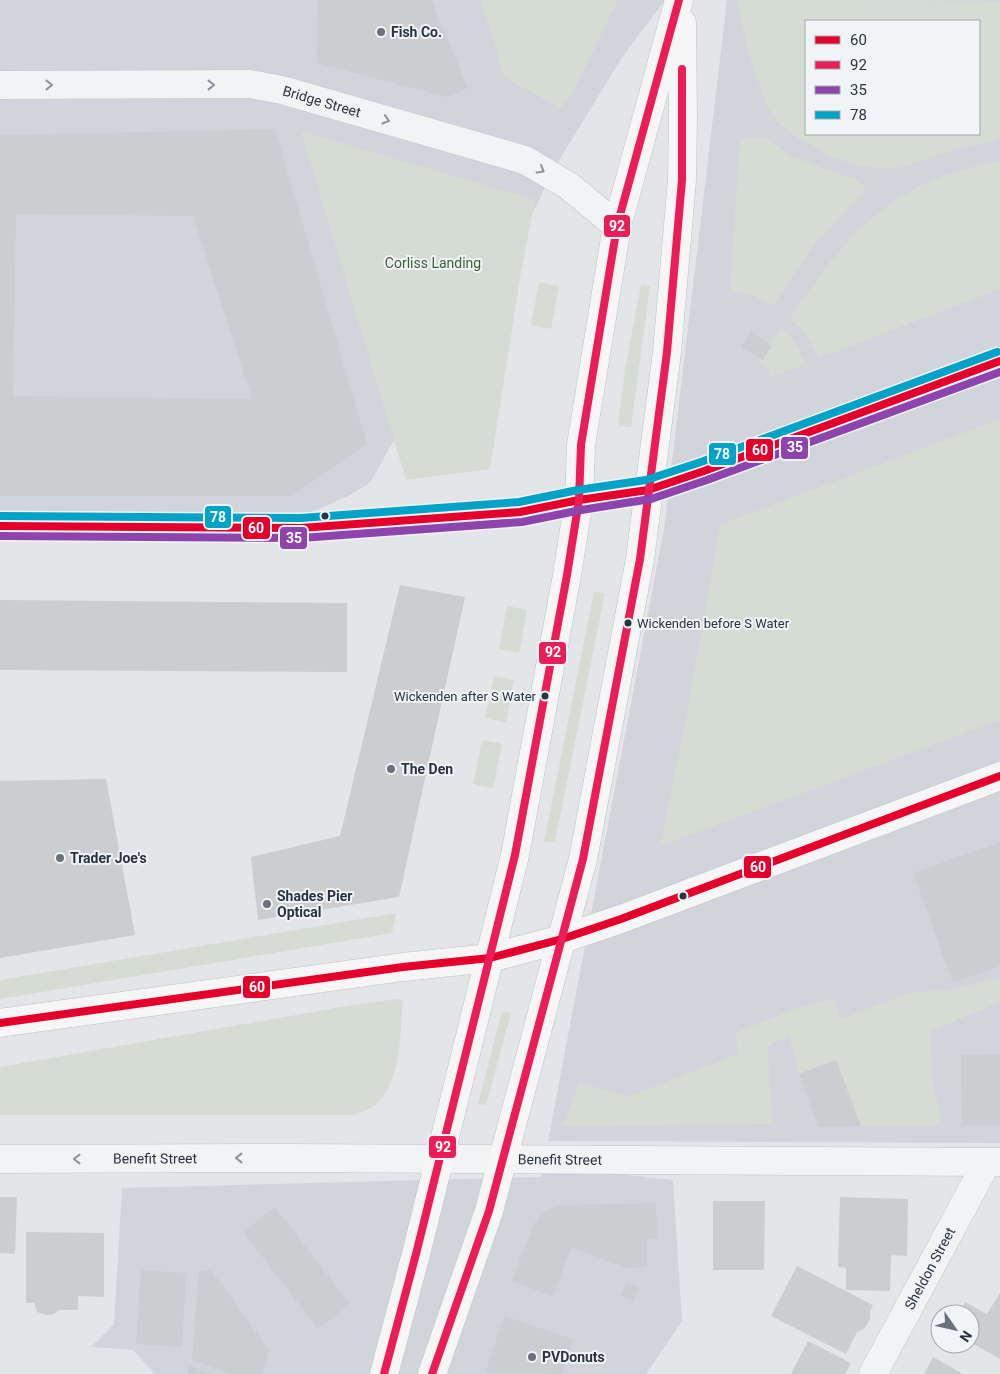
<svg xmlns="http://www.w3.org/2000/svg" width="1000" height="1374" font-family="Roboto,sans-serif">
	<rect width="100%" height="100%" fill="#e3e5e8"/>
	<path fill="#d1d5db" fill-rule="evenodd" d="M 0,0 L 665,0 L 623,56 L 550,175 L 536,207 L 500,255 L 450,340 L 370,483 L 350,495 L 267,532 L 0,526 Z
		M 727,0 L 1000,0 L 1000,1143 L 548,1141 L 664,529 ZM 806,21 L 979,21 L 979,134 L 806,134 Z
		M 545,1166 L 673,1180 L 682,1321 L 646,1374 L 155,1374 L 133,1350 L 91,1347 L 114,1324 L 122,1188 L 541,1177 Z"/>
	<path fill="#d4dcd3" fill-rule="evenodd" d="M 481,0 L 618,0 L 572,94 L 561,109 L 504,77 Z
		M 737,0 L 1000,1 L 1000,137 L 997,140 L 956,149 L 906,166 L 888,169 L 857,166 L 833,157 L 814,147 L 794,136 L 777,121 L 768,108 L 748,52 ZM 806,21 L 979,21 L 979,134 L 806,134 Z
		M 301,131 L 535,200 L 520,278 L 490,469 L 406,480 Z
		M 766,137 L 788,155 L 859,181 L 863,185 L 865,191 L 817,241 L 772,306 C 759,297 746,293 730,291 L 740,138 Z
		M 1000,161 L 1000,289 L 819,358 L 804,331 L 790,318 C 837,251 870,201 952,173 C 968,168 983,163 1000,161 Z
		M 539,282 L 559,286 L 551,329 L 531,325 Z
		M 641,285 L 650,286 L 631,427 L 618,426 L 625,369 Z
		M 781,327 L 794,340 L 806,364 L 771,377 L 766,368 L 759,362 Z
		M 1000,419 L 1000,720 L 660,846 L 688,709 L 720,525 Z
		M 594,592 L 605,593 L 555,842 L 544,842 Z
		M 507,606 L 527,610 L 519,653 L 499,649 Z
		M 494,676 L 514,680 L 506,723 L 485,718 Z
		M 482,740 L 502,744 L 493,788 L 473,784 Z
		M 396,913 L 392,933 L 0,999 L 0,980 Z
		M 1000,978 L 1000,1002 L 930,1031 L 933,1085 L 940,1114 L 939,1126 L 861,1126 L 836,1060 L 799,1074 L 789,1036 L 767,1046 L 773,1124 L 562,1126 L 580,1082 L 627,1097 L 738,1054 L 735,1033 L 800,1007 L 834,998 L 841,1019 L 902,996 L 917,992 L 954,989 Z
		M 398,999 L 403,1000 C 400,1032 402,1084 374,1106 C 368,1110 359,1113 353,1115 L 0,1115 L 0,1067 L 353,1005 Z
		M 502,1011 L 511,1013 L 486,1105 L 478,1104 Z"/>
	<path fill="#cbcdd0" fill-rule="evenodd" d="M 318,0 L 431,0 L 468,88 L 446,97 L 317,63 Z
		M 275,129 L 367,444 L 292,496 L 0,496 L 0,135 ZM 16,214 L 193,216 L 252,399 L 13,396 Z
		M 751,332 L 772,346 L 763,360 L 741,346 Z
		M 400,585 L 465,597 L 399,897 L 258,920 L 251,857 L 340,836 Z
		M 0,600 L 347,603 L 347,672 L 0,670 Z
		M 106,779 L 135,935 L 0,958 L 0,781 Z
		M 1000,842 L 1000,966 L 953,983 L 913,873 Z
		M 1000,1054 L 1000,1125 L 962,1126 L 961,1055 Z
		M 836,1060 L 861,1126 L 818,1127 L 799,1074 Z
		M 0,1197 L 17,1197 L 15,1254 L 0,1253 Z
		M 840,1197 L 908,1199 L 907,1256 L 891,1255 L 890,1291 L 846,1290 L 846,1268 L 838,1267 Z
		M 713,1201 L 765,1201 L 764,1270 L 713,1270 Z
		M 656,1203 L 657,1238 L 647,1239 L 647,1267 L 627,1268 L 571,1247 L 553,1296 L 512,1281 L 533,1225 L 541,1214 L 552,1208 L 563,1205 Z
		M 275,1207 L 350,1304 L 318,1329 L 243,1232 Z
		M 26,1232 L 104,1233 L 104,1297 L 78,1296 L 78,1310 L 58,1310 L 54,1314 L 46,1315 L 37,1312 L 34,1303 L 26,1303 Z
		M 797,1266 L 873,1305 L 870,1311 L 870,1319 L 865,1328 L 857,1332 L 846,1354 L 771,1316 Z
		M 141,1270 L 186,1273 L 182,1347 L 136,1344 Z
		M 199,1270 L 212,1271 L 269,1350 L 262,1374 L 233,1374 L 192,1360 Z
		M 626,1283 L 639,1287 L 634,1301 L 621,1296 Z
		M 1000,1293 L 1000,1359 L 970,1342 L 970,1314 L 958,1314 L 965,1302 L 987,1314 Z
		M 504,1316 L 573,1339 L 562,1374 L 485,1373 Z
		M 808,1341 L 851,1363 L 845,1374 L 791,1374 Z
		M 933,1357 L 963,1374 L 924,1374 Z
		M 189,1366 L 211,1374 L 188,1374 Z"/>
	<g fill="none" stroke-linecap="round" stroke-linejoin="round">
		<g stroke="#c1c3c6" stroke-width="29">
			<g id="minor">
				<path id="s1" d="M 0,85 L 250,84 L 282,90 L 525,160 L 569,186 L 617,226"/>
				<path id="s2" d="M 0,1159 L 288,1158 L 1000,1162"/>
				<path id="s3" d="M 873,1374 L 987,1162"/>
			</g>
		</g>
		<g stroke="#bec2c6" stroke-width="29">
			<path id="major" d="M 0,526 L 301,528 L 520,512 L 579,500 L 648,490 L 704,471 L 1000,361
				M 0,1023 L 403,967 L 490,958 L 562,939 L 621,919 L 1000,776
				M 384,1374 L 416,1254 L 515,855 L 567,575 L 579,500 L 581,445 L 617,226 L 679,0
				M 432,1374 L 489,1211 L 583,859 L 640,559 L 667,352 L 682,180 L 683,117 L 682,23"/>
		</g>
		<use href="#minor" stroke="#f2f3f5" stroke-width="28"/>
		<use href="#major" stroke="#f6f6f7" stroke-width="28"/>
		<g stroke="#f0f4f7" stroke-width="11">
			<path id="bus-1" d="M 0,526 L 301,528 L 520,512 L 579,500 L 648,490 L 704,471 L 1000,361
				M 0,1023 L 403,967 L 490,958 L 562,939 L 621,919 L 1000,776"/>
		</g>
		<g stroke="#f0f4f7" stroke-width="11">
			<path id="bus-2" d="M 384,1374 L 416,1254 L 515,855 L 567,575 L 579,500 L 581,445 L 617,226 L 679,0
				M 432,1374 L 489,1211 L 583,859 L 640,559 L 667,352 L 682,180 L 682,69"/>
		</g>
		<g stroke="#f0f4f7" stroke-width="11">
			<path id="bus-3" d="M 0,536 L 301,538 L 522,522 L 581,510 L 651,499 L 707,480 L 1000,372"/>
		</g>
		<g stroke="#f0f4f7" stroke-width="11">
			<path id="bus-4" d="M 0,516 L 301,518 L 519,502 L 578,490 L 646,480 L 701,462 L 997,352"/>
		</g>
		<use href="#bus-1" stroke="#e4002b" stroke-width="8"/>
		<use href="#bus-2" stroke="#ea1d57" stroke-width="8"/>
		<use href="#bus-3" stroke="#8e44ad" stroke-width="8"/>
		<use href="#bus-4" stroke="#02a3c7" stroke-width="8"/>
	</g>
	<defs><path id="oneway-chevron" d="M-2-3.5L2.5 0L-2 3.5" fill="none" stroke-width="1.6" stroke-linecap="round" stroke-linejoin="round" transform="scale(1.25)"/></defs>
	<g stroke="#8d939c">
		<use href="#oneway-chevron" transform="translate(49 85)"/>
		<use href="#oneway-chevron" transform="translate(211 85)"/>
		<use href="#oneway-chevron" transform="translate(386 120) rotate(16)"/>
		<use href="#oneway-chevron" transform="translate(541 170) rotate(30)"/>
		<use href="#oneway-chevron" transform="translate(239 1158) rotate(180)"/>
		<use href="#oneway-chevron" transform="translate(77 1159) rotate(180)"/>
	</g>
	<g fill="#69717c" stroke="#f0f4f7" stroke-width="2">
		<circle cx="381" cy="32" r="5"/>
		<circle cx="391" cy="769" r="5"/>
		<circle cx="60" cy="858" r="5"/>
		<circle cx="267" cy="904" r="5"/>
		<circle cx="532" cy="1357" r="5"/>
	</g>
	<g fill="#283342" stroke="#f0f4f7" stroke-width="2">
		<circle cx="325" cy="516" r="4.5"/>
		<circle cx="628" cy="623" r="4.5"/>
		<circle cx="545" cy="696" r="4.5"/>
		<circle cx="683" cy="896" r="4.5"/>
	</g>
	<g text-anchor="middle" dominant-baseline="central" stroke-width="4" stroke-linejoin="round" paint-order="stroke">
		<g font-size="13" fill="#283342" stroke="#f0f4f7" text-anchor="start">
			<text x="637" y="623">Wickenden before S Water</text>
			<text x="536" y="696" text-anchor="end">Wickenden after S Water</text>
		</g>
		<g font-size="14" font-weight="bold" fill="#283342" stroke="#f0f4f7" text-anchor="start">
			<text x="391" y="32">Fish Co.</text>
			<text x="401" y="769">The Den</text>
			<text x="70" y="858">Trader Joe's</text>
			<text x="277" y="896">Shades Pier<tspan x="277" dy="16">Optical</tspan></text>
			<text x="542" y="1357">PVDonuts</text>
		</g>
		<g font-size="14" fill="#283342" stroke="#f0f4f7">
			<text stroke="none"><textPath href="#s1" startOffset="324">Bridge Street</textPath></text>
			<text stroke="none"><textPath href="#s2" startOffset="155">Benefit Street</textPath></text>
			<text stroke="none"><textPath href="#s2" startOffset="560">Benefit Street</textPath></text>
			<text stroke="none"><textPath href="#s3" startOffset="120">Sheldon Street</textPath></text>
		</g>
		<g font-size="14" fill="#3f5e35" stroke="#f0f4f7">
			<text x="433" y="263">Corliss Landing</text>
		</g>
	</g>
	<g stroke="#f0f4f7" stroke-width="2">
		<rect x="603" y="214" width="28" height="24" rx="5" fill="#ea1d57"/>
		<rect x="780" y="436" width="29" height="24" rx="5" fill="#8e44ad"/>
		<rect x="745" y="438" width="29" height="24" rx="5" fill="#e4002b"/>
		<rect x="708" y="442" width="29" height="24" rx="5" fill="#02a3c7"/>
		<rect x="204" y="505" width="28" height="24" rx="5" fill="#02a3c7"/>
		<rect x="242" y="516" width="29" height="24" rx="5" fill="#e4002b"/>
		<rect x="279" y="526" width="29" height="24" rx="5" fill="#8e44ad"/>
		<rect x="538" y="641" width="29" height="24" rx="5" fill="#ea1d57"/>
		<rect x="743" y="855" width="29" height="24" rx="5" fill="#e4002b"/>
		<rect x="242" y="975" width="29" height="24" rx="5" fill="#e4002b"/>
		<rect x="428" y="1135" width="29" height="24" rx="5" fill="#ea1d57"/>
	</g>
	<g font-size="14" text-anchor="middle" font-weight="bold" fill="#fff">
		<text x="617" y="231">92</text>
		<text x="795" y="452">35</text>
		<text x="760" y="455">60</text>
		<text x="722" y="459">78</text>
		<text x="218" y="522">78</text>
		<text x="256" y="533">60</text>
		<text x="294" y="543">35</text>
		<text x="553" y="657">92</text>
		<text x="758" y="872">60</text>
		<text x="257" y="992">60</text>
		<text x="443" y="1152">92</text>
	</g>
	<rect x="805" y="20" width="175" height="115" fill="#f0f4f7" stroke="#a0a7af"/>
	<rect x="815" y="36" width="25" height="8" fill="#e4002b" stroke="#a0a7af"/>
	<text x="850" y="45" font-size="15" fill="#283342">60</text>
	<rect x="815" y="61" width="25" height="8" fill="#ea1d57" stroke="#a0a7af"/>
	<text x="850" y="70" font-size="15" fill="#283342">92</text>
	<rect x="815" y="86" width="25" height="8" fill="#8e44ad" stroke="#a0a7af"/>
	<text x="850" y="95" font-size="15" fill="#283342">35</text>
	<rect x="815" y="111" width="25" height="8" fill="#02a3c7" stroke="#a0a7af"/>
	<text x="850" y="120" font-size="15" fill="#283342">78</text>
	<g transform="translate(955 1329) rotate(124)"><circle r="24" fill="#f0f4f7" stroke="#a0a7af"/>
	<path d="M0-4L9 19L0 12L-9 19Z" fill="#69717c"/>
	<text y="-8" font-size="14" font-weight="bold" text-anchor="middle" fill="#283342">N</text>
	</g>
</svg>
